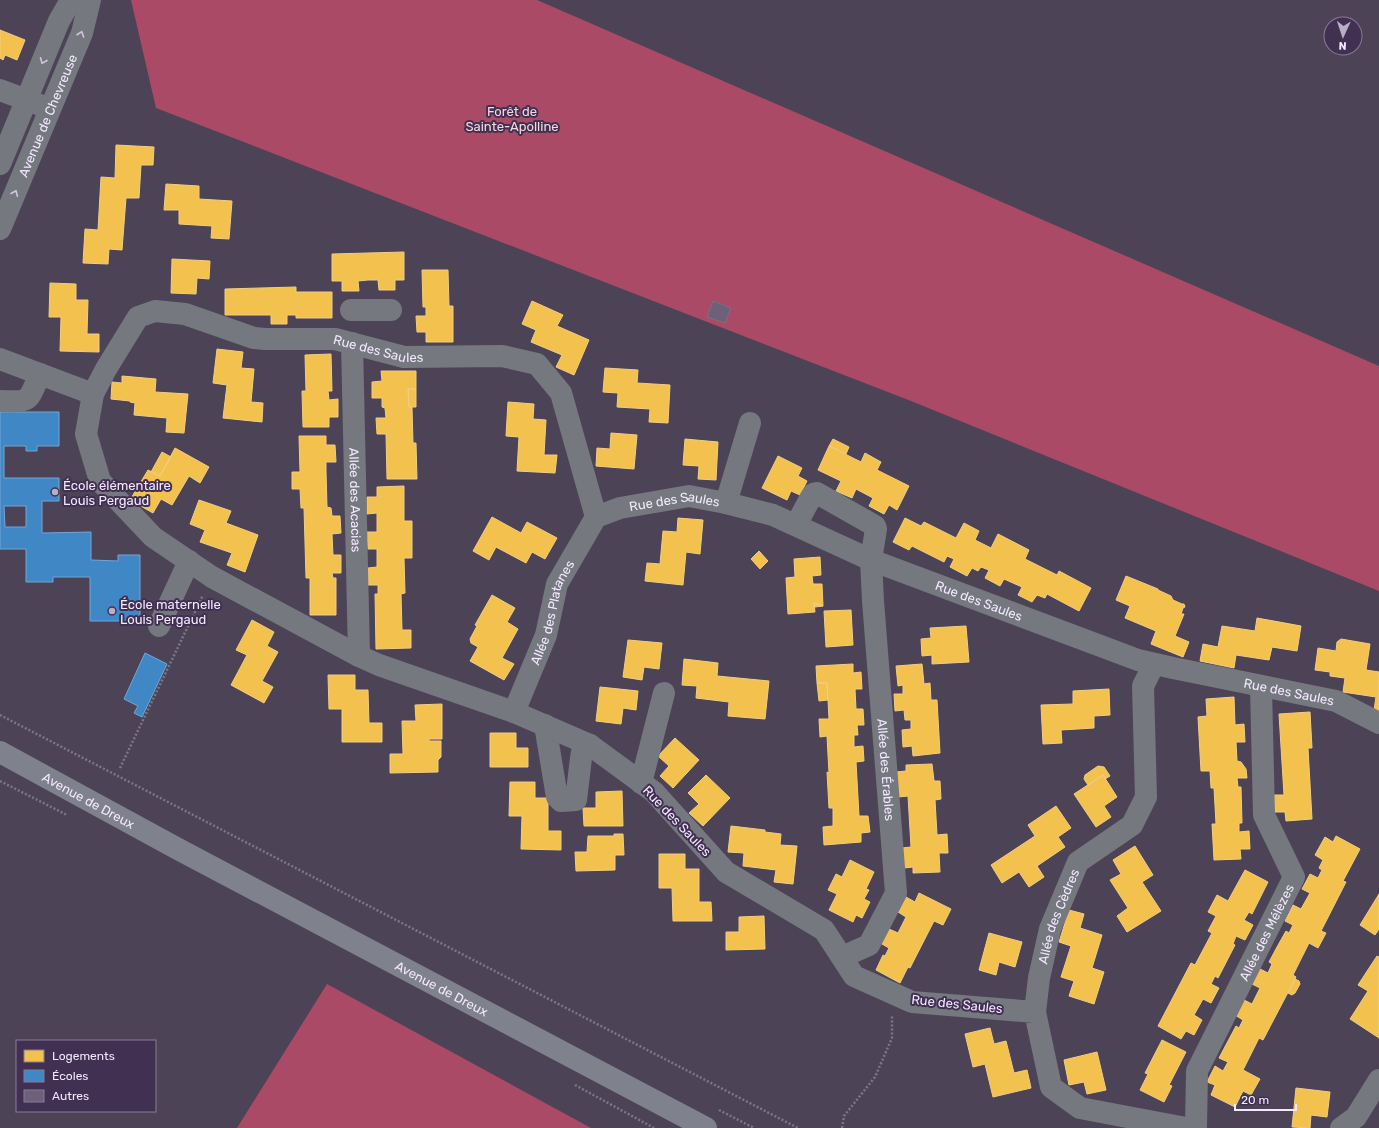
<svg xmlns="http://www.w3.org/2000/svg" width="1379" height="1128" font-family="Rubik,sans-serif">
	<rect width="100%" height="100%" fill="#4d4356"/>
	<path fill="#aa4a66" d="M 131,0 L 537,0 L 1379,366 L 1379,591 L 911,401 L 156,108 Z
		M 327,984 L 591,1128 L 237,1128 Z"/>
	<path fill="#f2c14e" stroke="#f2cd83" d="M 0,30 L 25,40 L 17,60 L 5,55 L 3,60 L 0,58 Z
		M 116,145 L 154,147 L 153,165 L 141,165 L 139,198 L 126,198 L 122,250 L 109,249 L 108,264 L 83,263 L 85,229 L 98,230 L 101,177 L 115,178 Z
		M 166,184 L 199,186 L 199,199 L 232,201 L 229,239 L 211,238 L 212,226 L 179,224 L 179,210 L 164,210 Z
		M 404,252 L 404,280 L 395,280 L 395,290 L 379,290 L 378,280 L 368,280 L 358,281 L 359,291 L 342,291 L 342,281 L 332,281 L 332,254 Z
		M 172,259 L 210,261 L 209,279 L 197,278 L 196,294 L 171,293 Z
		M 422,270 L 448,270 L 449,306 L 453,306 L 453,342 L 426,342 L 426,332 L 417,332 L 416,316 L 426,316 L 426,307 L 423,307 Z
		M 50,283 L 76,284 L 76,300 L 88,300 L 87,334 L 99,334 L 99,352 L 60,351 L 61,317 L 49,317 Z
		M 296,287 L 296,292 L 332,292 L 332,318 L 296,318 L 296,315 L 287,315 L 287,324 L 271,324 L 271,315 L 225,315 L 225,289 Z
		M 532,301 L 563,315 L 557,326 L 589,340 L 574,375 L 556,367 L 562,355 L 531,342 L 536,330 L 522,324 Z
		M 217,349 L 243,352 L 241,368 L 254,369 L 251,402 L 263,403 L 262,422 L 223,418 L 227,385 L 213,383 Z
		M 331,354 L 332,391 L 328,391 L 329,400 L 338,399 L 338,417 L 329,417 L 329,427 L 303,427 L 302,391 L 306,391 L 305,355 Z
		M 605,368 L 638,370 L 637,383 L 670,385 L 668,423 L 649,422 L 650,409 L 617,407 L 618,393 L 603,392 Z
		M 381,371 L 416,371 L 416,389 L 408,389 L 409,407 L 412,407 L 413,443 L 416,443 L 417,479 L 387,479 L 386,434 L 377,434 L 376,418 L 386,418 L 385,408 L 382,407 L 382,398 L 372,398 L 372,382 L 382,381 Z
		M 122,376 L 156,379 L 155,392 L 188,394 L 184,433 L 166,432 L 167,418 L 134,415 L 135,403 L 130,402 L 130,401 L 111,399 L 112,382 L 122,383 Z
		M 408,389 L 416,389 L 416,407 L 409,407 Z
		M 508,402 L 534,404 L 533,419 L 546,420 L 544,455 L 557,455 L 555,473 L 517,471 L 519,437 L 506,436 Z
		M 611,433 L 637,435 L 634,469 L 596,466 L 597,448 L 610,449 Z
		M 299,436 L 326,436 L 326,445 L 335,445 L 336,462 L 326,462 L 326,471 L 327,507 L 331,508 L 332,516 L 340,516 L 341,533 L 332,534 L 333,555 L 341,555 L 341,573 L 332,573 L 333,578 L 336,578 L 336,615 L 310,615 L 310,578 L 306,578 L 304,508 L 301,508 L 300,489 L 292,489 L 292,472 L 300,472 Z
		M 685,439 L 718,442 L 716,480 L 698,479 L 699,466 L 683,465 Z
		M 833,439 L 849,447 L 846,454 L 829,446 Z
		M 829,446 L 861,462 L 865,453 L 881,462 L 877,470 L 909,486 L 897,510 L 889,505 L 884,514 L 869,506 L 873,498 L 856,489 L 852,498 L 836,491 L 841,481 L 818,470 Z
		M 175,448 L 209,467 L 200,483 L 189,476 L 172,505 L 161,499 L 153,513 L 130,500 L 148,470 L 160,476 Z
		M 162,452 L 171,457 L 160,476 L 151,472 Z
		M 778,456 L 802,468 L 798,476 L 807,481 L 800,495 L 791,491 L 787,500 L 762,488 Z
		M 404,486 L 404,521 L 412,521 L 412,558 L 404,558 L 405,593 L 401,594 L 402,630 L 411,630 L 411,648 L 376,649 L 375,594 L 378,594 L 378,585 L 368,585 L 368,568 L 377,567 L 377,549 L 368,549 L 367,532 L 377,532 L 377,513 L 367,514 L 367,497 L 377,497 L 377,487 Z
		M 199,500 L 231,511 L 226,523 L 258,535 L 245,572 L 227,565 L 232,553 L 200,542 L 205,530 L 190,524 Z
		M 492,517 L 521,533 L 527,522 L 557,538 L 545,559 L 532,552 L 526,563 L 496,547 L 489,560 L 473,551 Z
		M 678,518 L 703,520 L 700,554 L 686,552 L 683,585 L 645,581 L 647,563 L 660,564 L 663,531 L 677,532 Z
		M 905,518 L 921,526 L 924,522 L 956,538 L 964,523 L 979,531 L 975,540 L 991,548 L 998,534 L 1029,550 L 1025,559 L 1057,575 L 1059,571 L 1091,588 L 1079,611 L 1047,594 L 1045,598 L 1037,595 L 1032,602 L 1018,595 L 1022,587 L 1004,579 L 1000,586 L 985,578 L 989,570 L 981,567 L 978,571 L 972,568 L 967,576 L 950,567 L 954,559 L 947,556 L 944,562 L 912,546 L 909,550 L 893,542 Z
		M 759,551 L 768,561 L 760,569 L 751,559 Z
		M 820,557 L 821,575 L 812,576 L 813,584 L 822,584 L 823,606 L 814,603 L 815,612 L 788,614 L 786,578 L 795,577 L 794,559 Z
		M 1126,576 L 1158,589 L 1158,590 L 1171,596 L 1173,600 L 1182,604 L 1184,604 L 1185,607 L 1183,608 L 1181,614 L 1184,614 L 1175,636 L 1189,642 L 1183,657 L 1151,644 L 1156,631 L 1125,618 L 1130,606 L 1116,600 Z
		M 492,595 L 515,608 L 507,622 L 518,629 L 502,658 L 514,664 L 504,680 L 470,661 L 478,647 L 471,643 L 470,639 L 477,626 L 475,625 Z
		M 814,603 L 823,606 L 815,607 Z
		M 851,610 L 853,645 L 826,647 L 824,611 Z
		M 1257,618 L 1301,626 L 1297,651 L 1272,647 L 1269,660 L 1236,655 L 1234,668 L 1200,661 L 1203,644 L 1218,647 L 1222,626 L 1255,631 Z
		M 252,620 L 274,632 L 267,646 L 278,652 L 262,681 L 273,687 L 264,703 L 231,685 L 247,655 L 236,650 Z
		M 966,626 L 969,662 L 932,664 L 932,655 L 922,656 L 921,639 L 931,638 L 930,628 Z
		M 1341,639 L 1370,644 L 1366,670 L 1379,672 L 1379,711 L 1374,710 L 1376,697 L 1343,692 L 1345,678 L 1330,676 L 1330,672 L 1315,670 L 1318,648 L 1336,651 L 1337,642 Z
		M 628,640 L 662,643 L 659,669 L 644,667 L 642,680 L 623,677 Z
		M 684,659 L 718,663 L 717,676 L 769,681 L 765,719 L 728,716 L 729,702 L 696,698 L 697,686 L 682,685 Z
		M 853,664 L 853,673 L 861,672 L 862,689 L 855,689 L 856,709 L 863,709 L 864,725 L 857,725 L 858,735 L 854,735 L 854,747 L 863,746 L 864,761 L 856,762 L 859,816 L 868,816 L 870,832 L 861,833 L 861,842 L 824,845 L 823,827 L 833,826 L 833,808 L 829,808 L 827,772 L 829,773 L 827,736 L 820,737 L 819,719 L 829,719 L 828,700 L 827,683 L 817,683 L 816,666 Z
		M 922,664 L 924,684 L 930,683 L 931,700 L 937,700 L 940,753 L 913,756 L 912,746 L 903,747 L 902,730 L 911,729 L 911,720 L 905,720 L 904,710 L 895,711 L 894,694 L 903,694 L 903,685 L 898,686 L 896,666 Z
		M 328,675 L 355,675 L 355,690 L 368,690 L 369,723 L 382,723 L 382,742 L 342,742 L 342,709 L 329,709 Z
		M 817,683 L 827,683 L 828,700 L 819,701 Z
		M 600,687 L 638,691 L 636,710 L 623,708 L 621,724 L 596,721 Z
		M 1109,689 L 1110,715 L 1094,716 L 1094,728 L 1061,730 L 1062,743 L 1043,744 L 1041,705 L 1073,704 L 1073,691 Z
		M 1234,697 L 1235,725 L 1244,724 L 1245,742 L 1236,742 L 1237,761 L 1241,762 L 1246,769 L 1247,778 L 1237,778 L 1238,787 L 1241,787 L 1242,823 L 1239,823 L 1239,832 L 1249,831 L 1250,849 L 1240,849 L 1241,859 L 1214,860 L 1212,824 L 1216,824 L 1214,788 L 1211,788 L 1210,771 L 1201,771 L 1198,717 L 1207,716 L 1206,699 Z
		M 442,704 L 442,739 L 429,739 L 429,741 L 441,741 L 441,757 L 438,760 L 438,772 L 390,773 L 390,754 L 403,754 L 402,721 L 416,721 L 415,705 Z
		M 1310,712 L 1312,748 L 1308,748 L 1312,819 L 1286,821 L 1285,812 L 1275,812 L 1274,795 L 1284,795 L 1279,714 Z
		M 490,733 L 516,733 L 516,748 L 528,748 L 528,767 L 490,767 Z
		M 675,738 L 699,760 L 673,788 L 660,776 L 669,766 L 658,756 Z
		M 932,764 L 934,781 L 940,781 L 941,799 L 935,800 L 937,835 L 947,834 L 948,853 L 939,853 L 940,872 L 913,873 L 913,867 L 904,868 L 902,848 L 911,847 L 908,796 L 898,797 L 896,772 L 906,771 L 906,765 Z
		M 1098,766 L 1104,767 L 1110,776 L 1105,779 L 1103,775 L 1088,785 L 1084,779 L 1085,775 Z
		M 706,775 L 730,798 L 703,826 L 689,813 L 699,804 L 688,793 Z
		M 1103,775 L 1117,797 L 1104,806 L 1111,817 L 1096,827 L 1074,794 Z
		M 510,782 L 535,782 L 535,798 L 548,798 L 548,831 L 561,831 L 561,850 L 521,849 L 522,816 L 509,816 Z
		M 622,791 L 623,826 L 584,826 L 583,808 L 596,808 L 596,792 Z
		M 1056,806 L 1071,828 L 1058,837 L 1065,847 L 1037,866 L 1044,877 L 1029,887 L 1019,872 L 1002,883 L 991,865 L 1035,836 L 1028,825 Z
		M 731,826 L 765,830 L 765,832 L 781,834 L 780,845 L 797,846 L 793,884 L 774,882 L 776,870 L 743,866 L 744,853 L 728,852 Z
		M 614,834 L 623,834 L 624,855 L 615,855 L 615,870 L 576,871 L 575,852 L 587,852 L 588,836 L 614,836 Z
		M 1336,836 L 1360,849 L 1343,881 L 1346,882 L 1321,931 L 1326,933 L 1318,948 L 1309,943 L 1293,975 L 1296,977 L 1263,1040 L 1259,1038 L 1243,1070 L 1260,1079 L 1251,1095 L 1243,1091 L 1235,1107 L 1211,1095 L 1215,1085 L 1207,1082 L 1215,1066 L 1223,1071 L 1228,1062 L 1219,1058 L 1236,1026 L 1239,1028 L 1243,1020 L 1235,1015 L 1244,1000 L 1252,1004 L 1260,988 L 1252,984 L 1260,969 L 1268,973 L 1272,964 L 1269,962 L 1277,947 L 1286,931 L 1289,933 L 1293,925 L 1285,921 L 1293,905 L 1301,909 L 1310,893 L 1302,889 L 1310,874 L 1318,878 L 1322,870 L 1319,868 L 1323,860 L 1315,855 L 1325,837 L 1333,842 Z
		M 1135,846 L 1153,875 L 1142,882 L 1161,911 L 1127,932 L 1117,916 L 1128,908 L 1110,880 L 1121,874 L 1113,860 Z
		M 659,854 L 685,854 L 685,869 L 699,869 L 699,902 L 711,902 L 712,921 L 673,921 L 672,888 L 659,888 Z
		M 850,860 L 874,872 L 866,889 L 869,890 L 864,899 L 870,902 L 862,918 L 856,915 L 853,922 L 829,910 L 837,894 L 828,890 L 836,874 L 842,877 Z
		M 1245,870 L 1268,882 L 1252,914 L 1249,912 L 1244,920 L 1253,925 L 1245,940 L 1236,936 L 1233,944 L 1235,945 L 1218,978 L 1215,976 L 1211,984 L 1219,988 L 1211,1003 L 1203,999 L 1194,1015 L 1202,1020 L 1194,1035 L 1186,1031 L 1181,1039 L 1158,1026 L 1191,963 L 1195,965 L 1212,933 L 1208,931 L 1216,916 L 1208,912 L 1217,895 L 1228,901 Z
		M 919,893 L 951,909 L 943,925 L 934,921 L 910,968 L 908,967 L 900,983 L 876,970 L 883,955 L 885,956 L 889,948 L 882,944 L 889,929 L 898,933 L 906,917 L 898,912 L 906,897 L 915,902 Z
		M 1379,894 L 1379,929 L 1375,935 L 1360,925 Z
		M 1069,910 L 1084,914 L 1080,928 L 1102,935 L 1092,968 L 1104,972 L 1094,1004 L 1069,996 L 1074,981 L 1061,977 L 1071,946 L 1059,942 Z
		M 764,916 L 765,949 L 726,950 L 726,932 L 739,932 L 739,917 Z
		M 989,933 L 1022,942 L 1015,967 L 999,962 L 996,975 L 979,970 Z
		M 1377,956 L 1379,957 L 1379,1038 L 1350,1019 L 1368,991 L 1358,985 Z
		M 1295,979 L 1299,981 L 1300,984 L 1295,993 L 1292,995 L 1288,993 Z
		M 990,1028 L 994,1044 L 1006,1041 L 1014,1073 L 1027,1070 L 1031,1088 L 993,1097 L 985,1064 L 973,1067 L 965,1034 Z
		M 1162,1040 L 1186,1052 L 1169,1085 L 1172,1086 L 1164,1102 L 1140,1090 L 1148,1074 L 1145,1073 Z
		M 1097,1052 L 1106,1090 L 1087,1094 L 1084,1082 L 1069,1085 L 1064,1060 Z
		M 1296,1088 L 1330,1092 L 1327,1117 L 1311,1115 L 1310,1128 L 1292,1127 Z"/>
	<path fill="#3f88c5" stroke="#75a5d6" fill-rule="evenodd" d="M 0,412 L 59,412 L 59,446 L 37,446 L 37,451 L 26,451 L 26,446 L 4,446 L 4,478 L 59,478 L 59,501 L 42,501 L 42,533 L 91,532 L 91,560 L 118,561 L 118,555 L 140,555 L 140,621 L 90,621 L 90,577 L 53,577 L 53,582 L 26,582 L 26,549 L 0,549 ZM 4,506 L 26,506 L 26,527 L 5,527 Z
		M 145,653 L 167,664 L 142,717 L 134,713 L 138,706 L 124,699 Z"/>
	<path fill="#6d607a" stroke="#7a7182" d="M 713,301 L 731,308 L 725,323 L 707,317 Z"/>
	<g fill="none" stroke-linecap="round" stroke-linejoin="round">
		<path stroke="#7a7982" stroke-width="2.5" stroke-dasharray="2 2" stroke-linecap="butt" d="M 0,715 L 798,1128
			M 120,768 L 203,595
			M 0,781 L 67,815
			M 575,1085 L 654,1128
			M 719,1110 L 754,1128
			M 842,1128 L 844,1116 L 875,1077 L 892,1038 L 892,1016"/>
		<g stroke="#75787f" stroke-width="22">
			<path d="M 0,90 L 40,105"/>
			<path d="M 0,164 L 59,21 L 71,0"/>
			<path id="s1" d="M 0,229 L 82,33 L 90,0"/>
			<path d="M 351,310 L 391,310"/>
			<path id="s2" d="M 352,343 L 359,656"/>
			<path d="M 0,359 L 93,394"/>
			<path d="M 0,401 C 32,402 27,402 40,374"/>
			<path d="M 726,503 L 750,423"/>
			<path id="s3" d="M 796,525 L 811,497 L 813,494 L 817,493 L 875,526 L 876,529 L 871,560 L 873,601 L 896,893 L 869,945 L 842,957"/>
			<path d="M 159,626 L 189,561"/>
			<path id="s4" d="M 514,712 L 546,635 L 557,584 L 596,517"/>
			<path d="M 545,725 L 557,797 L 561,801 L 576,800 L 581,758 L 582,752 L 590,745"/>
			<path d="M 641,783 L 664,693"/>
			<path id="s5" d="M 1035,1012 L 1039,978 L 1050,929 L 1078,862 L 1132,825 L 1146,797 L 1143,686 L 1154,664"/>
			<path id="s6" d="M 1186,1128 L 1080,1108 L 1051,1087 L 1035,1012 L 912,1002 L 854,976 L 824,930 L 726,872 L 654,792 L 590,745 L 514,712 L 379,665 L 359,656 L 212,577 L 153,537 L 100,481 L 86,434 L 93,394 L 106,369 L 138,317 L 155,311 L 185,314 L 254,338 L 265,339 L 335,339 L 404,357 L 502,356 L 537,364 L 561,393 L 596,517 L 620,508 L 689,496 L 726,503 L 773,515 L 871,560 L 1138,660 L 1173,668 L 1336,701 L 1379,723"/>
			<path id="s7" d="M 1196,1128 L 1197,1071 L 1294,877 L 1264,815 L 1261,687"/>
			<path d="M 1341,1128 L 1356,1117 L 1379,1080"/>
		</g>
		<path stroke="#7f818c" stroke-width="22" id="s8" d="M 0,752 L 178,849 L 706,1128"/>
	</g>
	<defs><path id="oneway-chevron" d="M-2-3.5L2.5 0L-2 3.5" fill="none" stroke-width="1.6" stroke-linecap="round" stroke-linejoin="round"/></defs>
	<g stroke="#cdc7d9">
		<use href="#oneway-chevron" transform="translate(81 34) rotate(-71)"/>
		<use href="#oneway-chevron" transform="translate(43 61) rotate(112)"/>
		<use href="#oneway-chevron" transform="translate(15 193) rotate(-67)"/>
	</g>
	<g fill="#b9afc4" stroke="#423053" stroke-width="1.5">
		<circle cx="55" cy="492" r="4"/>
		<circle cx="112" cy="611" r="4"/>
	</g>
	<g text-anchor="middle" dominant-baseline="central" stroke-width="4" stroke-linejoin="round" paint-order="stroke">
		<g font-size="13" fill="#f7d8dd" stroke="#423053">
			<text x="512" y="111">Forêt de<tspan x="512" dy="15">Sainte-Apolline</tspan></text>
		</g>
		<g font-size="13" fill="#f3e9ff" stroke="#423053">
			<text stroke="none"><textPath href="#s1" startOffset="123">Avenue de Chevreuse</textPath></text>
			<text stroke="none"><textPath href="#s6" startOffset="1752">Rue des Saules</textPath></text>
			<text stroke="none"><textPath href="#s2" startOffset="157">Allée des Acacias</textPath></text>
			<text stroke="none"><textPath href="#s6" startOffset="2160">Rue des Saules</textPath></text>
			<text stroke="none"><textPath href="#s6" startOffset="2484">Rue des Saules</textPath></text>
			<text stroke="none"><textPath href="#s4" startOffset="107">Allée des Platanes</textPath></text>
			<text stroke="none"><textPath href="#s6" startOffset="2808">Rue des Saules</textPath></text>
			<text stroke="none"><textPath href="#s3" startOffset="351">Allée des Érables</textPath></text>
			<text stroke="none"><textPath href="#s8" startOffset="101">Avenue de Dreux</textPath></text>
			<text transform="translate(677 821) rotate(46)">Rue des Saules</text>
			<text stroke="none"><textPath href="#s5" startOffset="99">Allée des Cèdres</textPath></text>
			<text stroke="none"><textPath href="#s7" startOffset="212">Allée des Mélèzes</textPath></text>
			<text stroke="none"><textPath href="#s8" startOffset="501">Avenue de Dreux</textPath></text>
			<text transform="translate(957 1004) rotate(6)">Rue des Saules</text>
		</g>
		<g font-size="13" fill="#f3e9ff" stroke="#423053" text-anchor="start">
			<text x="63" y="485">École élémentaire<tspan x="63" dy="15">Louis Pergaud</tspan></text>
			<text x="120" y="604">École maternelle<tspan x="120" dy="15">Louis Pergaud</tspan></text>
		</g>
	</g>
	<rect x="16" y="1040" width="140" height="72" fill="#423053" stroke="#897a98"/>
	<rect x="24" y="1050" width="20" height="12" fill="#f2c14e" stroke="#897a98"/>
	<text x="52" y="1060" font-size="12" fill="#f3e9ff">Logements</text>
	<rect x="24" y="1070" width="20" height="12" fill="#3f88c5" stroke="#897a98"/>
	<text x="52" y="1080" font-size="12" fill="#f3e9ff">Écoles</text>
	<rect x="24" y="1090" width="20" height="12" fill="#6d607a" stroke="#897a98"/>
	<text x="52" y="1100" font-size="12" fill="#f3e9ff">Autres</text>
	<g transform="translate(1343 36) rotate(183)"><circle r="19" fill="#423053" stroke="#897a98"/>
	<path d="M0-3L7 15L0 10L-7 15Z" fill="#b9afc4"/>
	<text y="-6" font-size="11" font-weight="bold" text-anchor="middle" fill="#f3e9ff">N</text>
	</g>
	<path d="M1235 1104v6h61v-6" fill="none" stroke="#f3e9ff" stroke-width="2"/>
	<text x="1241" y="1104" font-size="12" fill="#f3e9ff" stroke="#423053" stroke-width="3" paint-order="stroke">20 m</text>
</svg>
